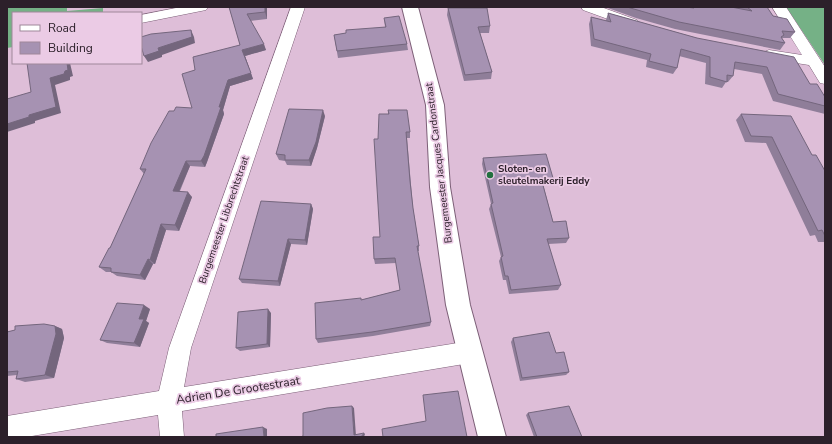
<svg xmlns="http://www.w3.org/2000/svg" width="832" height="444" font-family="'Nunito Sans',sans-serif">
	<rect width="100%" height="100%" fill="#debed8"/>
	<path fill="#75b186" d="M 7,7 L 67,7 L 67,11 L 103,8 L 103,13 L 13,13 L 13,47 L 7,48 Z
		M 786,7 L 825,7 L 825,65 Z"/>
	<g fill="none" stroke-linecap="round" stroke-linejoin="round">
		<g stroke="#7d6078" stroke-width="1">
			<path id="street" d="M 181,7 L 208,7 L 206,10 L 141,23 L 141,15 Z
				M 291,7 L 305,7 L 191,348 L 184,387 L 470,341 L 478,344 L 481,352 L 478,360 L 470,363 L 182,411 L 184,437 L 160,437 L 158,415 L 26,437 L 7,437 L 7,416 L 159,391 L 169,348 Z
				M 581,7 L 601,7 L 637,20 L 639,23 L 637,26 L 632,27 L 627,26 L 583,10 Z
				M 772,7 L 786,7 L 825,67 L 825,84 L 820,83 L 809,65 L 764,58 L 762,55 L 764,52 L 769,50 L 802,55 Z"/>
		</g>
		<g stroke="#7d6078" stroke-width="2">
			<path id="secondary" d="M 402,7 L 418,7 L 444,105 L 450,187 L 470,305 L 506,437 L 478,437 L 446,305 L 430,187 L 426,105 Z"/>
		</g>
		<use href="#street" fill="#fff" fill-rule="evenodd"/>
		<use href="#secondary" fill="#fff" fill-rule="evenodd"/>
	</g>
	<path fill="#8f7e99" d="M 229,7 L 267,7 L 267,19 L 250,21 L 266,50 L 245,56 L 253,79 L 230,86 L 223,110 L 224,114 L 207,162 L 205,167 L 190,166 L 180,191 L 192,197 L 179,231 L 166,230 L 155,264 L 153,264 L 145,280 L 117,276 L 111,272 L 106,272 L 99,267 L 110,248 L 144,174 L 140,169 L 174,111 L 192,108 L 195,70 L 240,45 Z
		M 605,7 L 685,7 L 690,8 L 690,7 L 731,7 L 738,8 L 736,7 L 767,7 L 773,16 L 795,32 L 790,38 L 782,38 L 785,43 L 780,50 L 675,29 L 636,18 Z
		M 448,8 L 490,26 L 489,33 L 480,33 L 492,72 L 491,79 L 464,81 L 447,15 Z
		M 608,13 L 697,38 L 810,84 L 825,97 L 825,114 L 773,101 L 762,74 L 734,69 L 733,76 L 728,82 L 726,82 L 722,88 L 705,84 L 706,63 L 679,56 L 677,68 L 673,74 L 646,67 L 647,60 L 591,46 L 589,24 L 591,17 L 606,21 L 606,20 Z
		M 384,18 L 407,44 L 408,50 L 338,58 L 334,35 L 385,27 Z
		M 388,110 L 410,132 L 410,138 L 407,138 L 413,208 L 419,246 L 419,251 L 417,251 L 431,322 L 430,326 L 373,336 L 318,343 L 316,339 L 361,300 L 400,290 L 396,263 L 375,264 L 374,259 L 380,237 L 378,139 L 388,114 Z
		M 741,114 L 812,155 L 825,171 L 825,242 L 818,242 L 815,235 L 810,236 L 766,143 L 745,142 L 736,120 Z
		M 325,116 L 317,148 L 311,166 L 287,165 L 285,161 L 279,160 L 276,154 Z
		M 483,158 L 553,178 L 551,183 L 543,184 L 553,222 L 569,238 L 566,243 L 548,244 L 561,285 L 558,290 L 509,294 L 506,280 L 503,280 L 499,261 L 501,257 L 489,209 L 491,204 L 482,164 Z
		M 311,204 L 313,209 L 307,245 L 291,244 L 280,286 L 242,283 L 239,279 Z
		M 150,309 L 146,321 L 149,323 L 140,347 L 107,343 L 100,340 Z
		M 271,313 L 270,347 L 240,351 L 236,348 Z
		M 55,326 L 62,329 L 64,338 L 54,378 L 25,382 L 16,379 L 17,375 L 7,376 L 7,332 Z
		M 513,338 L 569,372 L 566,375 L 520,381 L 511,342 Z
		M 528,413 L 582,437 L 534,437 L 526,415 Z"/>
	<path fill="#74667d" d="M 265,7 L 267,7 L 267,19 L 265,12 Z
		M 191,30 L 194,37 L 195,43 L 162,55 L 162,57 L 148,62 L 144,56 Z
		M 264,44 L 266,50 L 245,56 L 253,79 L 230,86 L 223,110 L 224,114 L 207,162 L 205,167 L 201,161 L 228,80 L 242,50 Z
		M 67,63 L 70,63 L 73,76 L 70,77 L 70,80 L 55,85 L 61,113 L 35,121 L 35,123 L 7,132 L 7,124 L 29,115 L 50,78 L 65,71 Z
		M 323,110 L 325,116 L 317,148 L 311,166 L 309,160 Z
		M 186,161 L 190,166 L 177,196 L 173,191 Z
		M 188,192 L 192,197 L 179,231 L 175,225 Z
		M 311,204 L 313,209 L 307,245 L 305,240 Z
		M 161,224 L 166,230 L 155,264 L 150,260 Z
		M 288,239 L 291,244 L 280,286 L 278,281 Z
		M 148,259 L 153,264 L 145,280 L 140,275 Z
		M 144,305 L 150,309 L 146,321 L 149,323 L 140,347 L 134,343 L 139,319 Z
		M 268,309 L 271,313 L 270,347 L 267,344 Z
		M 55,326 L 62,329 L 64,338 L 54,378 L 45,375 Z
		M 352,406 L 354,408 L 356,436 L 354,435 Z
		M 263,427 L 267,429 L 267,437 L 264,437 Z
		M 364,433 L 365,434 L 364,437 L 361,437 Z"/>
	<path fill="#a692b2" stroke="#74667d" d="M 229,7 L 265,7 L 265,12 L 247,14 L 264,44 L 242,50 L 251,73 L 228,80 L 219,107 L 221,107 L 204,156 L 201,161 L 186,161 L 173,191 L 188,192 L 175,225 L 161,224 L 150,260 L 148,259 L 140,275 L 111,272 L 111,268 L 99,267 L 109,248 L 110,248 L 146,169 L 140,169 L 151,143 L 169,111 L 174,111 L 176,107 L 192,108 L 182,74 L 195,70 L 193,57 L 240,45 Z
		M 627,7 L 685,7 L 694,8 L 694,7 L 731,7 L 752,11 L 747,7 L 767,7 L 773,16 L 787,19 L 795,32 L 782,31 L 784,35 L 781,37 L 785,43 L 679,22 Z
		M 448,8 L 487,8 L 490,26 L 478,27 L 492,72 L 465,75 Z
		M 608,13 L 697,38 L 794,57 L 810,84 L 817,84 L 825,97 L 825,106 L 778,94 L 767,67 L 735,62 L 733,76 L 727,75 L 727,82 L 710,77 L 710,57 L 681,49 L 677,68 L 649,61 L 651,54 L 594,39 L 591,17 L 611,22 Z
		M 399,16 L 407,44 L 337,51 L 334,35 L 346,33 L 346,30 L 386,27 L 384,18 Z
		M 191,30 L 192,37 L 158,48 L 159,51 L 144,56 L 141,46 L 141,37 L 151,34 Z
		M 27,63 L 67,63 L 68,70 L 65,71 L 64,74 L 50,78 L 56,107 L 29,115 L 29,117 L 7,124 L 7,99 L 31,92 Z
		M 289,109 L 323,110 L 316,142 L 309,160 L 285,160 L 285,155 L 276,154 Z
		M 388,110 L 407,110 L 410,132 L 406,132 L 410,181 L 413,208 L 419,246 L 417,246 L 431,322 L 372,332 L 316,339 L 315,303 L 361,298 L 361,300 L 400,290 L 395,258 L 374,259 L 373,237 L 380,237 L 374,139 L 378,139 L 379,114 L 389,114 Z
		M 741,114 L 791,116 L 812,155 L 816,155 L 825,171 L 825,236 L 822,230 L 818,231 L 772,137 L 751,136 Z
		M 546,154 L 553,178 L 541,178 L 553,222 L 566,221 L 569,238 L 547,239 L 561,285 L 511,290 L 508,276 L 505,276 L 501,257 L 503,256 L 491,204 L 493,203 L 483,158 Z
		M 261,201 L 311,204 L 305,240 L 288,239 L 278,281 L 239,279 Z
		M 117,303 L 144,305 L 139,319 L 144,319 L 134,343 L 100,340 Z
		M 268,309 L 267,344 L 236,348 L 238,312 Z
		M 44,324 L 55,326 L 56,334 L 45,375 L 16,379 L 18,371 L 7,372 L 7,332 L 15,330 L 15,326 Z
		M 549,332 L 556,353 L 564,352 L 569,372 L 522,378 L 513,338 Z
		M 458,391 L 467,437 L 383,437 L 382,429 L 426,421 L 423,395 Z
		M 352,406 L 354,435 L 364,433 L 361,437 L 300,437 L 303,436 L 303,413 L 327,408 Z
		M 569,406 L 582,437 L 537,437 L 528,413 Z
		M 263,427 L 264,437 L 216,437 L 216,434 Z"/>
	<circle fill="#22703f" stroke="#ebcbe5" stroke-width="1.5" cx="490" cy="175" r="4"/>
	<g text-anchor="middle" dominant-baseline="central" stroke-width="3.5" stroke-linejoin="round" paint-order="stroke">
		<g font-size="10" fill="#2c202a" stroke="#ebcbe5">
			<text transform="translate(439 163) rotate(-97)">Burgemeester Jacques Cardonstraat</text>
			<text transform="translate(224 220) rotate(-71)">Burgemeester Libbrechtstraat</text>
		</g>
		<g font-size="10" font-weight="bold" fill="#2c202a" stroke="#ebcbe5" text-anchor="start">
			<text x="498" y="169">Sloten- en<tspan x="498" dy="12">sleutelmakerij Eddy</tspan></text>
		</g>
		<g font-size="12" fill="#2c202a" stroke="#ebcbe5">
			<text transform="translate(238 390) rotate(-9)">Adrien De Grootestraat</text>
		</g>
	</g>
	<rect width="832" height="444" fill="none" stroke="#2c202a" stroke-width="16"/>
	<rect x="12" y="12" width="130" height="52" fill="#ebcbe5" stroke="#9f879a"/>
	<rect x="20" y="25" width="20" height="6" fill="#ffffff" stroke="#9f879a"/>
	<text x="48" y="32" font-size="12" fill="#2c202a">Road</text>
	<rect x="20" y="42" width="20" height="12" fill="#a692b2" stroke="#9f879a"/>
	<text x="48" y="52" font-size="12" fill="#2c202a">Building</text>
</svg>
